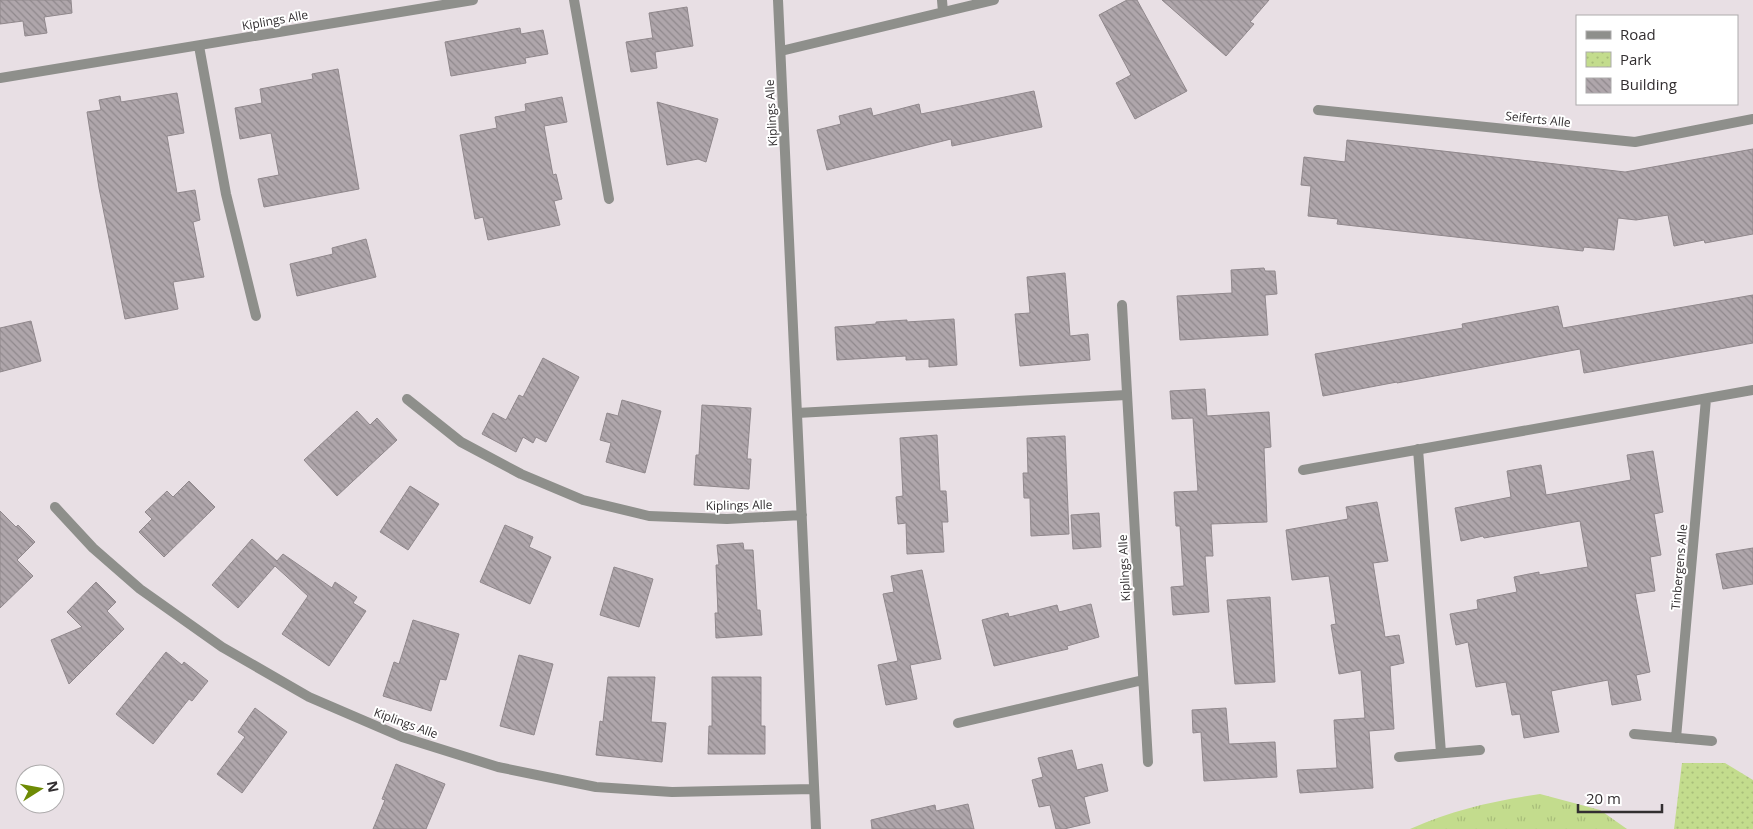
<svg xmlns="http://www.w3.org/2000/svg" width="1753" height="829" font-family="'Open Sans',sans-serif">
	<defs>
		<pattern id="grass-tufts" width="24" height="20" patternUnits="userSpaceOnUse" patternTransform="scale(1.25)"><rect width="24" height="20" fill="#c3dc8d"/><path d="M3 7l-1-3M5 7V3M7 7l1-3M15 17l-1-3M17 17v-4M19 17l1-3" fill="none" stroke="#a8bd7a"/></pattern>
		<pattern id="park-dots" width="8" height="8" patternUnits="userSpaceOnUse" patternTransform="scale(1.25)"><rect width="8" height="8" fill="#c3dc8d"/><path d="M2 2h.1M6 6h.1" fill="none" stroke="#a8bd7a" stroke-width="1.8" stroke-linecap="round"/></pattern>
		<pattern id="building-back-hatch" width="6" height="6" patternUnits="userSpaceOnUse" patternTransform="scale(1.25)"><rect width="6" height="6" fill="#afa6ab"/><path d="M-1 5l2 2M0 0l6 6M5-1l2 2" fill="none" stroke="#8f888c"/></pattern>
	</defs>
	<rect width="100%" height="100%" fill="#e8dfe4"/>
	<path fill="url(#grass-tufts)" d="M 1540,794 L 1600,810 L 1627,829 L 1410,829 C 1455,809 1493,801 1540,794 Z"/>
	<path fill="url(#park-dots)" d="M 1682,763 L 1725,763 L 1753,780 L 1753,829 L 1674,829 Z"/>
	<path fill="url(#building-back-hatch)" stroke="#90888c" d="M 0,0 L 71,0 L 72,13 L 44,17 L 47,33 L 25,36 L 23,21 L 0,24 Z
		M 1127,0 L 1137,0 L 1187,91 L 1135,119 L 1116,83 L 1131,75 L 1099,15 Z
		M 1162,0 L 1269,0 L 1250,22 L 1254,24 L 1226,56 Z
		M 687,7 L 693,46 L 655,52 L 657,68 L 631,72 L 626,42 L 652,38 L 653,40 L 649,13 Z
		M 520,28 L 521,34 L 543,30 L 548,54 L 525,58 L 526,63 L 451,76 L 445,42 Z
		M 338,69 L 359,189 L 264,207 L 258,179 L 279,175 L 271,133 L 240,139 L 235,108 L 262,103 L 260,89 L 313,79 L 312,74 Z
		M 1034,91 L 1042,127 L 952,146 L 951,139 L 827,170 L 817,130 L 841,124 L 839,116 L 871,108 L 873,116 L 919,104 L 921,114 Z
		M 177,93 L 184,133 L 167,136 L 177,193 L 195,190 L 200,220 L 193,222 L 204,277 L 173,282 L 178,309 L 125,319 L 99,188 L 87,112 L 101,110 L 99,100 L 120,96 L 121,102 Z
		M 562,97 L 567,122 L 544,126 L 553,175 L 556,174 L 562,199 L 554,201 L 560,225 L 488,240 L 483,217 L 475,219 L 460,135 L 497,128 L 495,117 L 526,111 L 525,104 Z
		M 657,102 L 718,119 L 706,162 L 698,159 L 667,165 Z
		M 1347,140 L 1625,172 L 1753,149 L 1753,234 L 1705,243 L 1704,240 L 1674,246 L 1668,215 L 1636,220 L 1618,218 L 1614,250 L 1584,247 L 1583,251 L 1337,224 L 1338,219 L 1308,216 L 1311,186 L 1301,185 L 1304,157 L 1345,162 Z
		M 366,239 L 376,277 L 297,296 L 290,264 L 333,254 L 332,248 Z
		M 1264,268 L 1265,271 L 1275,271 L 1277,294 L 1265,295 L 1268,335 L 1180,340 L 1177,296 L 1232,293 L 1231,270 Z
		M 1065,273 L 1070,336 L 1088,334 L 1090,360 L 1020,366 L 1015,314 L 1030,313 L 1027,277 Z
		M 1753,295 L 1753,343 L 1584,373 L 1580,349 L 1397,383 L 1397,382 L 1323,396 L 1315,354 L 1463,328 L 1462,324 L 1558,306 L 1563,328 Z
		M 954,319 L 957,365 L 929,367 L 929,359 L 906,360 L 906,356 L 837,360 L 835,327 L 876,324 L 876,322 L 907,320 L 907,322 Z
		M 31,321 L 41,361 L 0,372 L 0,328 Z
		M 543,358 L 579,377 L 546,442 L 536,437 L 533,443 L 523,437 L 516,452 L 482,434 L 493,413 L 506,420 L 519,395 L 523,397 Z
		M 1205,389 L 1207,416 L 1269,412 L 1271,447 L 1264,448 L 1267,522 L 1211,524 L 1213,556 L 1205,556 L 1209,612 L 1173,615 L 1171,587 L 1184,586 L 1180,526 L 1176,526 L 1174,492 L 1198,491 L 1193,418 L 1172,419 L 1170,391 Z
		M 622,400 L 661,411 L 645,473 L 606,462 L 611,443 L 600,440 L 607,413 L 618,416 Z
		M 702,405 L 751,408 L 747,459 L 751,459 L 749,489 L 694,485 L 696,455 L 699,455 Z
		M 357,411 L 370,425 L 377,418 L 397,440 L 337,496 L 304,460 Z
		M 937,435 L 940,491 L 946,491 L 948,522 L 942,522 L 944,552 L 907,554 L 906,523 L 898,524 L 896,497 L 903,496 L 900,438 Z
		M 1065,436 L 1069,534 L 1031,536 L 1030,498 L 1024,498 L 1023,473 L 1028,473 L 1027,438 Z
		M 1653,451 L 1663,512 L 1654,514 L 1661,555 L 1650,557 L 1655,591 L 1635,594 L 1650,672 L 1636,675 L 1641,700 L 1612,705 L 1608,680 L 1551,691 L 1559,732 L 1524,738 L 1520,714 L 1512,715 L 1506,682 L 1476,687 L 1468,642 L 1456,645 L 1450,614 L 1478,609 L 1477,600 L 1517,592 L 1514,577 L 1539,572 L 1539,575 L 1588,567 L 1580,521 L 1484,538 L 1483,536 L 1461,541 L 1455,508 L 1511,497 L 1507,471 L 1541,465 L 1546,495 L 1631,480 L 1627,455 Z
		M 189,481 L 215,507 L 164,557 L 139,532 L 152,519 L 145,512 L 167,491 L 173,497 Z
		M 410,486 L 439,504 L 408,550 L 380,532 Z
		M 1377,502 L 1388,561 L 1373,563 L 1385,637 L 1399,635 L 1404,663 L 1390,666 L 1394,729 L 1369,731 L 1373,788 L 1300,793 L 1297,770 L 1337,768 L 1334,720 L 1365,718 L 1361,670 L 1339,674 L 1331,625 L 1336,624 L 1329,576 L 1292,580 L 1286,530 L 1348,519 L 1346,507 Z
		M 0,511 L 16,527 L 18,525 L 35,542 L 17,560 L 33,576 L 0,608 Z
		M 1099,513 L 1101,547 L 1073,549 L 1071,515 Z
		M 505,525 L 533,537 L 529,547 L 551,557 L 530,604 L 480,582 Z
		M 252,539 L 277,561 L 283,554 L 332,588 L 335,582 L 357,597 L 353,603 L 366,611 L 329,666 L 282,634 L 308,596 L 275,566 L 238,608 L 212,585 Z
		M 743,543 L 744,550 L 753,550 L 757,610 L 760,610 L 762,635 L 716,638 L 715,613 L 718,613 L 716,565 L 719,565 L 717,545 Z
		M 1753,548 L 1753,584 L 1723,589 L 1716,554 Z
		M 614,567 L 653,579 L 639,627 L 600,615 Z
		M 922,570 L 941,659 L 910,665 L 917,699 L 886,705 L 878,665 L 898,661 L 883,594 L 894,592 L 891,576 Z
		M 96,582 L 116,602 L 107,611 L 124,629 L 69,684 L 51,640 L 82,627 L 67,612 Z
		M 1270,597 L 1275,682 L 1235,684 L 1227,600 Z
		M 1091,604 L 1099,637 L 1067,646 L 1068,649 L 994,666 L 982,620 L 1008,613 L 1009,617 L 1057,605 L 1059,612 Z
		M 413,620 L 459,634 L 446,680 L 440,679 L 431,711 L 383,696 L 394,662 L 399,664 Z
		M 166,652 L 182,665 L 184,662 L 208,681 L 192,701 L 189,699 L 153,744 L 116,714 Z
		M 519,655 L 553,664 L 534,735 L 500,726 Z
		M 608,677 L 655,677 L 651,722 L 666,723 L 662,762 L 596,755 L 600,721 L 603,722 Z
		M 712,677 L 761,677 L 761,726 L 765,726 L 765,754 L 708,754 L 709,726 L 712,726 Z
		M 255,708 L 287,732 L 242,793 L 217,774 L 245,737 L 238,732 Z
		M 1226,708 L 1229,744 L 1275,742 L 1277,777 L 1204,781 L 1201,732 L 1193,733 L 1192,710 Z
		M 1072,750 L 1077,770 L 1102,764 L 1108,791 L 1084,797 L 1090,823 L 1064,829 L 1056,829 L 1050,805 L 1039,807 L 1032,780 L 1043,777 L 1038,758 Z
		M 396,764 L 445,784 L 426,829 L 373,829 L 385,800 L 382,799 Z
		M 968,804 L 974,829 L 872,829 L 871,820 L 935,805 L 936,811 Z"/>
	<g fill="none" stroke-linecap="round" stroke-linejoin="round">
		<path stroke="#8e8f8b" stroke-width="10" d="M 574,0 L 609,199
			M 778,0 L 816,829
			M 942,0 L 943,12
			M 199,46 L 226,194 L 256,316
			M 781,51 L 994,0
			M 0,78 L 473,0
			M 1318,110 L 1635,142 L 1753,119
			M 1122,305 L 1148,762
			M 407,399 L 461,442 L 521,474 L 583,500 L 649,516 L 727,519 L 802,515
			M 797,413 L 1126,395
			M 1418,449 L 1441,753
			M 1303,470 L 1753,390
			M 55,507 L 93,548 L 140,589 L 222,647 L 309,697 L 402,737 L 498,767 L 596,787 L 672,792 L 814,789
			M 958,723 L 1143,680
			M 1634,734 L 1712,741
			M 1676,738 L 1706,399
			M 1399,757 L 1480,750"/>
	</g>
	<g text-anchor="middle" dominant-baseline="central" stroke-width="4" stroke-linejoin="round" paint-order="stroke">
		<g font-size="12" fill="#322e30" stroke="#fff">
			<text transform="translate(275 20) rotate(-10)">Kiplings Alle</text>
			<text transform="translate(771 113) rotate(-93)">Kiplings Alle</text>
			<text transform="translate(1538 119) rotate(6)">Seiferts Alle</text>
			<text transform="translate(739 505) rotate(-1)">Kiplings Alle</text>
			<text transform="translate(1679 567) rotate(-85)">Tinbergens Alle</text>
			<text transform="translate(1124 568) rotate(-93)">Kiplings Alle</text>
			<text transform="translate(406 723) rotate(20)">Kiplings Alle</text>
		</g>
	</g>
	<rect x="1576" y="15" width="162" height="90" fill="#ffffff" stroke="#adabac"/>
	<rect x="1586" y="31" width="25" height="8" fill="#8e8f8b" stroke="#adabac"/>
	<text x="1620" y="40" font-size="15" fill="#322e30">Road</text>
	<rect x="1586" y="52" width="25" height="15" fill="url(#park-dots)" stroke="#adabac"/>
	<text x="1620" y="65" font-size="15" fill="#322e30">Park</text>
	<rect x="1586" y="78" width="25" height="15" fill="url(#building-back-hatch)" stroke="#adabac"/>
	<text x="1620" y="90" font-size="15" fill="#322e30">Building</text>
	<g transform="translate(40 789) rotate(79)"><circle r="24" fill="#ffffff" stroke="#adabac"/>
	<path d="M0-4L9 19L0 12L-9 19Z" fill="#6e8b04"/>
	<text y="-8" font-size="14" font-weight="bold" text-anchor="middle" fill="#322e30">N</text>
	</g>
	<path d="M1578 804v8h84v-8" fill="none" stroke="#322e30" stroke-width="2.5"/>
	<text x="1586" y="804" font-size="15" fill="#322e30" stroke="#ffffff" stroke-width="4" paint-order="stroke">20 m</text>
</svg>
